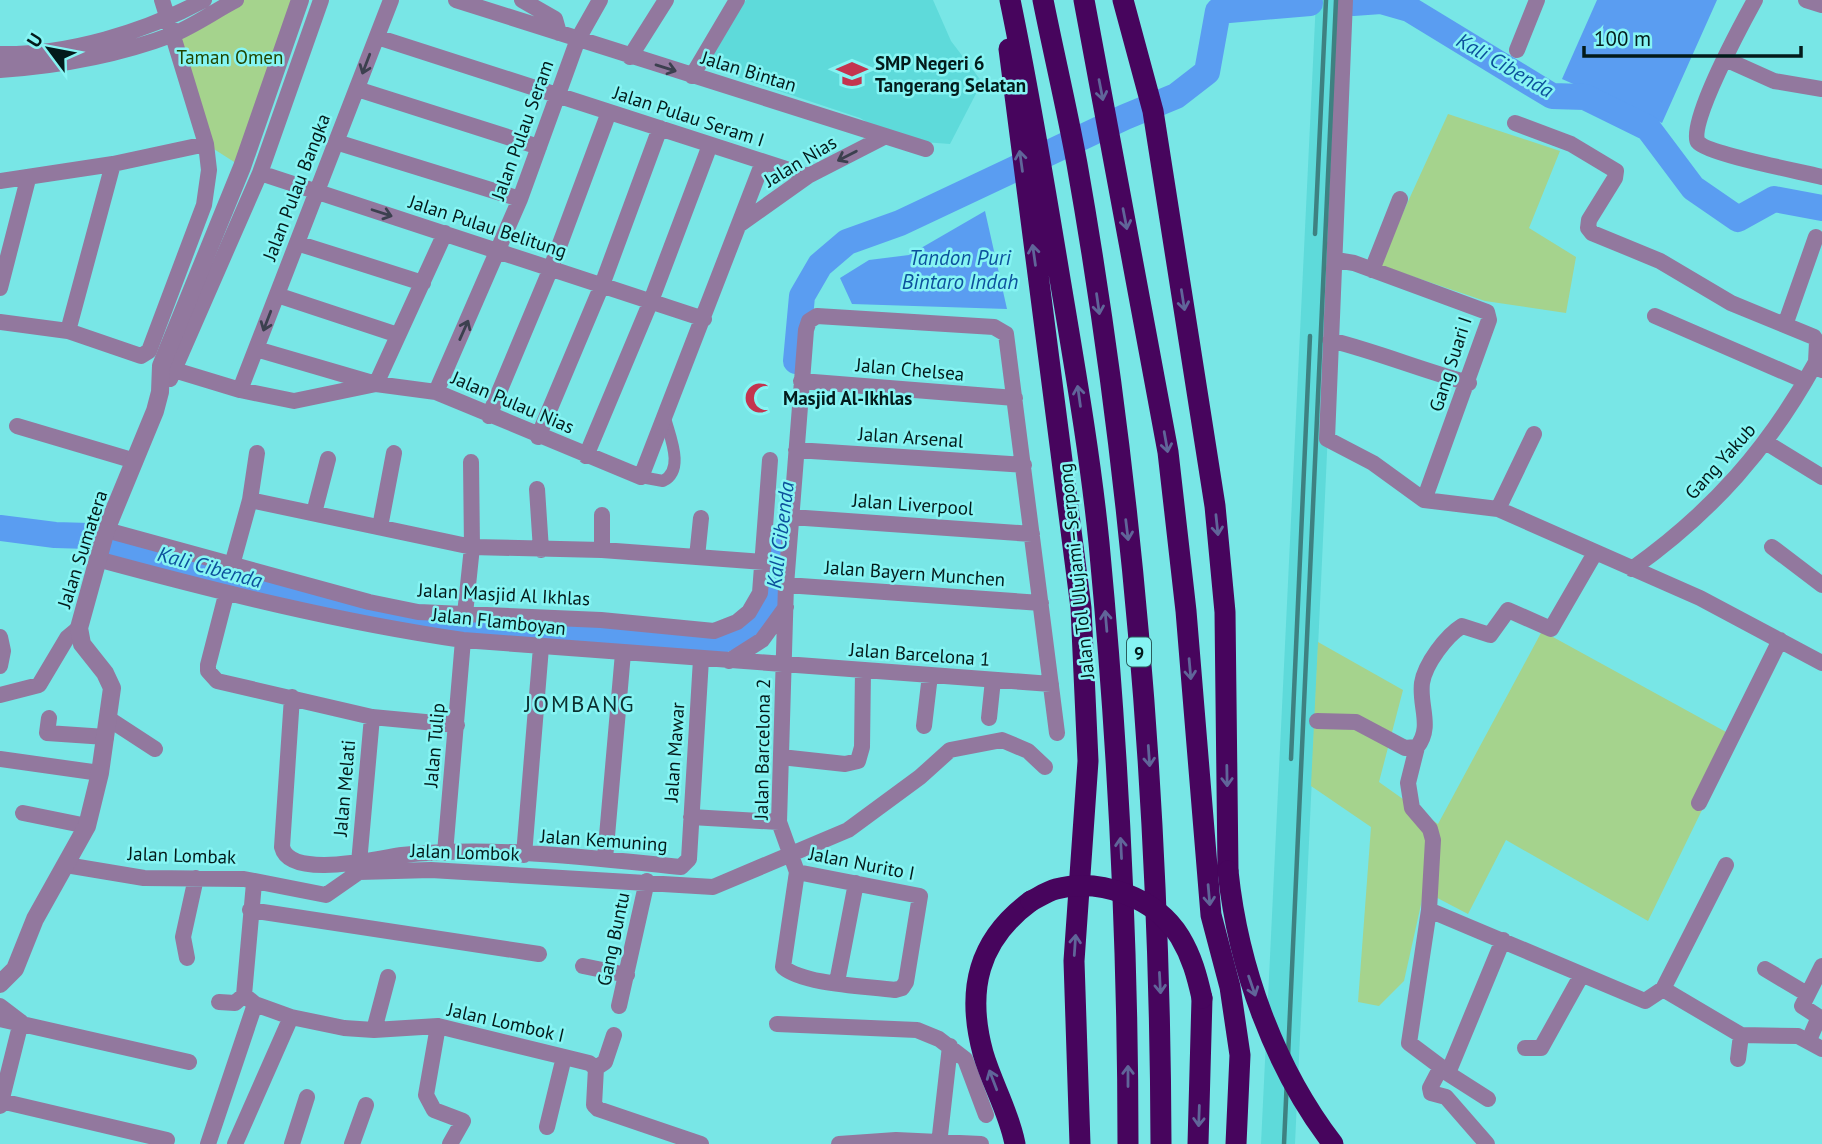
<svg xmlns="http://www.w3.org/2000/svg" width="1822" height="1144" font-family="'PT Sans',sans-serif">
	<rect width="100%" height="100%" fill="#78e6e6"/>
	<path fill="#5edada" d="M 746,0 L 933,0 L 951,41 L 982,82 L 950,144 L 897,140 L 860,118 L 704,66 Z
		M 1316,0 L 1348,0 L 1295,1144 L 1261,1144 Z"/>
	<path fill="#a5d38d" d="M 237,0 L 300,0 L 242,167 L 206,144 L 175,33 Z
		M 1448,114 L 1560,151 L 1529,228 L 1576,257 L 1566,313 L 1485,301 L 1379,265 Z
		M 1542,631 L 1737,738 L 1648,921 L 1506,840 L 1468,914 L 1424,891 L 1404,981 L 1379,1006 L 1358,1002 L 1371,827 L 1311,786 L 1318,642 L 1403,690 L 1379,782 L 1438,824 Z"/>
	<path fill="#5a9df1" d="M 1597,0 L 1717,0 L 1662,123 L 1562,79 Z
		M 985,211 L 1007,309 L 852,304 L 840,278 L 869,260 L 909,255 Z"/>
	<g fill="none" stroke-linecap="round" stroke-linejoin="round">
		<path stroke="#5a9df1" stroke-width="26" d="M 1353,3 L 1381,1 L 1409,9 L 1552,96 L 1585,97 L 1648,128 L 1693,188 L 1738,219 L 1774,199 L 1822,208
			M 796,361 L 802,296 L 820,265 L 847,242 L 900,223 L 1125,117 L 1176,96 L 1207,72 L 1218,11 L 1310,3
			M 0,528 L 55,535 L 89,536 L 204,568 L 398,616 L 723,640 C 769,622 778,595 782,549"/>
		<path stroke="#92789e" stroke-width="12" d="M 641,477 L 663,481 C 685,470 670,437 665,418"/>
		<path stroke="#92789e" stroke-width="16" d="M 456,0 L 926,149
			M 522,0 L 555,19 L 559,33
			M 1345,0 L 1327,439 L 1373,463 L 1424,500 L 1498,509 L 1700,598 L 1822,663
			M 1755,0 C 1744,20 1686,127 1698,142 C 1707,154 1803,172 1822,177
			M 1806,0 L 1822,5
			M 377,37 L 808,176
			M 1517,50 L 1537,0
			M 0,54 C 68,55 145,32 204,0
			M 630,57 L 666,0
			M 1725,59 L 1774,81 L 1822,89
			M 0,70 C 58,66 119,55 174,34 C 195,25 215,11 236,0
			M 692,76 L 737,0
			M 357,89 L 539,147
			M 1515,123 L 1571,144 L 1616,171 L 1615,178 L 1589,220 L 1588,228 L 1592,233 L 1660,261 L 1731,303 L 1814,337 L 1817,342 L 1816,362 L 1822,370
			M 336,142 L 520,199
			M 260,173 L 704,319
			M 0,181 L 113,164 L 206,144
			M 739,225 L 808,176 L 886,136
			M 297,243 L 423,283
			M 1336,260 L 1354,263 L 1487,312 L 1489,320 L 1424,500
			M 1372,270 L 1400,199
			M 0,288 L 28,179
			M 277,295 L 398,335
			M 1655,316 L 1805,381
			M 0,322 L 68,331 L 141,356 L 149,351 L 204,205 L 209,170 L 206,144 L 162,0
			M 1785,325 L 1816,237
			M 68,331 L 113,164
			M 1330,340 C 1378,352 1421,370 1469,383
			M 256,349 L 376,384 L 445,233
			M 161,366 L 240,390 L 294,401 L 376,384 L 436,392 L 641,477 L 763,162
			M 170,379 L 260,173 L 321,0
			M 801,381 L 1015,398
			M 240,390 L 391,0
			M 436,392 L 520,199 L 578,39 L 600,0
			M 489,416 L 551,268 L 609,112
			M 17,426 L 135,461
			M 538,437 L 602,285 L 660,128
			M 1767,443 L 1822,477
			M 796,450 L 1024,465
			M 586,456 L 651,301 L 710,145
			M 537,489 L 541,550
			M 250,500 L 472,547 L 602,550 L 764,562
			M 1498,509 L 1534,434
			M 314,513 L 328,459
			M 791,517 L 1032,534
			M 380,527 L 394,453
			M 106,530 L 369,602 L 418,612 L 601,620 L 714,631 L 737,622 L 749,612 L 760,593 L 770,460
			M 1772,547 L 1822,585
			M 602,550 L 602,515
			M 697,557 L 701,518
			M 97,559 C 219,592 339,622 463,640 L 1051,684
			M 232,565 L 250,500 L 257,453
			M 1632,569 C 1712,512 1769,448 1816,362
			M 786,585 L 1041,603
			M 226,595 L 208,665 L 208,671 L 217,681 L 372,717 L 457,725
			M 465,614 L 472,547 L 471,462
			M 0,637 L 3,651 L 0,666
			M 729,661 L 762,640 L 786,607
			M 0,695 L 39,685 L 67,638 L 79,628
			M 292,697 L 282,847 C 290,880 379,858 402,855 C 492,845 592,858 681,867 L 689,859 L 701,659
			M 49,718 L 47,733 L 106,737
			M 989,718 L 993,680
			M 109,719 L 155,749
			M 1317,721 L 1356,722 L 1405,748 L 1417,747 C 1433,727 1419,706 1422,683 C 1425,664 1446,636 1462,626 L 1490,635 L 1508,610 L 1551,629 L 1595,553
			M 924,726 L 930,675
			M 1417,747 L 1408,783 L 1412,808 L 1430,829 L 1433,840 L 1429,910
			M 781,757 L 845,764 L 858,761 L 862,747 L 863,670
			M 0,759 L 100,773
			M 1699,803 L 1780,640
			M 23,813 L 87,826
			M 691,817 L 779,822
			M 445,853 L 463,640
			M 524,855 L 541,647
			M 605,859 L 623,653
			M 359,863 L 372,717
			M 66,865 L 144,878 L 244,879 L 326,895 L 359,872 L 431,870 L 713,887 L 848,830 L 920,777 L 950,750 L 1002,740 L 1028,751 L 1045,767
			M 797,872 L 779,822 L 786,585 L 806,330 L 809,321 L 817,316 L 994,327 L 1006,334 L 1057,733
			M 797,872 L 920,896 L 906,982 L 902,988 L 895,990 C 866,986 804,985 783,967 Z
			M 250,910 L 539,954
			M 187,958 L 183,937 L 196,878
			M 583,966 L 627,975
			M 1765,969 L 1807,994
			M 837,982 L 856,883
			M 1663,989 L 1741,1035 L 1738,1059
			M 244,995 L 255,1004 L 291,1017 L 344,1028 L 374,1030 L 438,1026 L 589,1063 L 596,1068
			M 244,995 L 254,883
			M 219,1002 L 235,1003 L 244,995
			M 0,1006 L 21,1022
			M 619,1006 L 647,881
			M 0,1019 L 189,1062
			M 777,1024 L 917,1030 L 939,1039 L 965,1059 L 986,1115
			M 438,1026 L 426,1095 L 434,1110 L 463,1121 L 450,1144
			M 374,1030 L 388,977
			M 1741,1035 L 1798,1036 L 1822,1049
			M 1809,1040 L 1819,1017 L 1802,1006 L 1822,966
			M 1525,1048 L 1541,1048 L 1581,976
			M 596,1068 L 594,1105 L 598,1109 L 701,1144
			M 596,1068 L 605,1062 L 614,1035
			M 1441,1069 L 1488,1099
			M 1448,1073 L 1503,940
			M 1,1101 L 167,1140
			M 0,1106 L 21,1022
			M 547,1127 L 564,1057
			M 208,1144 L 255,1004
			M 235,1144 L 291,1017
			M 292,1144 L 307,1097
			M 352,1144 L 366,1105
			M 839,1144 L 896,1140 L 981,1144
			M 939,1144 L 950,1046
			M 1487,1144 L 1446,1097 L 1431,1093 L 1430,1088 L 1441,1067 L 1409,1043 L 1429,910 L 1645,1001 L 1663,989 L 1726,865"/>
		<path stroke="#92789e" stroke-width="18" d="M 0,984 L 15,969 L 35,919 L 87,826 L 100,773 L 112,688 L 105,673 L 82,644 L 79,628 L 106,530 L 155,411 L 160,392 L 161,366 L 242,167 L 300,0"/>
		<path stroke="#47055d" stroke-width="21" d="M 1010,0 C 1029,91 1044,182 1059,273 C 1074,363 1090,453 1099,543 C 1118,743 1128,943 1128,1144
			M 1043,0 C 1054,55 1067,109 1077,164 C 1134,487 1160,817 1161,1144
			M 1084,0 L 1168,452 L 1186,611 L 1211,915 L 1230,987 L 1240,1055 L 1236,1144
			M 1123,0 L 1153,111 L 1215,506 L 1225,612 L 1228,871
			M 1009,49 L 1081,608 L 1088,761 L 1074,961 L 1080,1144
			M 1015,1144 C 1009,1112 992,1084 983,1053 C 966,990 978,940 1031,901
			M 1198,1144 L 1202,998"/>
		<path stroke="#3e8181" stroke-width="4.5" d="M 1315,234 L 1326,0
			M 1291,759 L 1310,336
			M 1284,1144 L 1336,0"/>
		<path stroke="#47055d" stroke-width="21" d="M 1228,871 C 1238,967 1274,1067 1333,1144
			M 1031,901 C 1039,897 1048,891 1056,889 C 1100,877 1156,898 1180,937 C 1192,957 1197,976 1202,998"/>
	</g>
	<defs><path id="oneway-shaft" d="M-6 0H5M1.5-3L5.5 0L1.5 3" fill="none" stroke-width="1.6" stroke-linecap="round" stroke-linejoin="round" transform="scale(1.75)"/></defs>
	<g stroke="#3c404f">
		<use href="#oneway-shaft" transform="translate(366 64) rotate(111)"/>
		<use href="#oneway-shaft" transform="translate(666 68) rotate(17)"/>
		<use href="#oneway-shaft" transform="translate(847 156) rotate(153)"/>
		<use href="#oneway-shaft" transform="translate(382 213) rotate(18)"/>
		<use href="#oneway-shaft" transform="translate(267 321) rotate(111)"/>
		<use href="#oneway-shaft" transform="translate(464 330) rotate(-66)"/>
	</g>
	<g stroke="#606599">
		<use href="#oneway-shaft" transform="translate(1101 90) rotate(79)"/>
		<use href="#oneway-shaft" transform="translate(1021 161) rotate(-98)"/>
		<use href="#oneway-shaft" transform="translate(1125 219) rotate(79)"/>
		<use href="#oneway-shaft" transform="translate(1034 255) rotate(-98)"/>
		<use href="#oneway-shaft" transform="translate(1183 300) rotate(81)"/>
		<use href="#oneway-shaft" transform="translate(1098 304) rotate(82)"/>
		<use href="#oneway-shaft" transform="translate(1079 396) rotate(-98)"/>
		<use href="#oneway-shaft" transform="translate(1166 442) rotate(80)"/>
		<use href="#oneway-shaft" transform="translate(1217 525) rotate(84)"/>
		<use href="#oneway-shaft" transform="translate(1127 530) rotate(83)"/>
		<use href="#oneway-shaft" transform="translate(1106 621) rotate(-95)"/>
		<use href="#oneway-shaft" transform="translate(1190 669) rotate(85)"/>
		<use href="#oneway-shaft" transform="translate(1149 756) rotate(86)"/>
		<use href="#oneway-shaft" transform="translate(1227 776) rotate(89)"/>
		<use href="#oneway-shaft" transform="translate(1121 848) rotate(-93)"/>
		<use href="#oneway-shaft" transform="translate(1209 895) rotate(85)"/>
		<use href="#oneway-shaft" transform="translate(1075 945) rotate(-86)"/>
		<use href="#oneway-shaft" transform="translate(1160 983) rotate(87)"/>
		<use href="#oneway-shaft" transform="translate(1252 986) rotate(71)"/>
		<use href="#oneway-shaft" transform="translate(1128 1076) rotate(-90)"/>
		<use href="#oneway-shaft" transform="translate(993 1080) rotate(-111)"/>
		<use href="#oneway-shaft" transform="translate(1199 1116) rotate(92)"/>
	</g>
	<defs>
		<g id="school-bare" transform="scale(2.415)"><path d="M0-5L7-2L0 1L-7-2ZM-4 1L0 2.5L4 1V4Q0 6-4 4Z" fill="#c4344f" stroke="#86f4f3" stroke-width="2.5" paint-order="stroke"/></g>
		<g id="mosque-bare" transform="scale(2.415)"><path d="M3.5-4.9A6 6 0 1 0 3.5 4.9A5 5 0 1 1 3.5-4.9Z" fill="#c4344f" stroke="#86f4f3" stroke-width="2.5" paint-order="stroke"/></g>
	</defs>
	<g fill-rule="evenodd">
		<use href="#school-bare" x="852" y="74"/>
		<use href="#mosque-bare" x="760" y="398"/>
	</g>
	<g text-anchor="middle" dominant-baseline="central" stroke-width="5" stroke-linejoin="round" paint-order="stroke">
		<rect fill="#86f4f3" stroke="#2a5c5c" stroke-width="2" x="1127" y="637.5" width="24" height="29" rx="5"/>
		<g font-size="18" font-weight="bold" fill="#031b1b">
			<text x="1139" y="652">9</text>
		</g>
		<g font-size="19" fill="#214600" stroke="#86f4f3">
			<text x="230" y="57">Taman Omen</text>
		</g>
		<g font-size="19" font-weight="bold" fill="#031b1b" stroke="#86f4f3" text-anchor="start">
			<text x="875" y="63">SMP Negeri 6<tspan x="875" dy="22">Tangerang Selatan</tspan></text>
			<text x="783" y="398">Masjid Al-Ikhlas</text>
		</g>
		<g font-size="19" fill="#031b1b" stroke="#86f4f3">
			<text transform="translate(749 71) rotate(17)">Jalan Bintan</text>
			<text transform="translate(689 116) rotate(18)">Jalan Pulau Seram I</text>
			<text transform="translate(522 130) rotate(-70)">Jalan Pulau Seram</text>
			<text transform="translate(800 161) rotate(-31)">Jalan Nias</text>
			<text transform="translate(296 187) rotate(-69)">Jalan Pulau Bangka</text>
			<text transform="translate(488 226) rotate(18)">Jalan Pulau Belitung</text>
			<text transform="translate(1450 364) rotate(-72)">Gang Suari I</text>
			<text transform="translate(910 369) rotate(5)">Jalan Chelsea</text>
			<text transform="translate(513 402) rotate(23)">Jalan Pulau Nias</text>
			<text transform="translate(911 437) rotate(4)">Jalan Arsenal</text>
			<text transform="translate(1720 461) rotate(-48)">Gang Yakub</text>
			<text transform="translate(913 504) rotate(4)">Jalan Liverpool</text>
			<text transform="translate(82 549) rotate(-72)">Jalan Sumatera</text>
			<text transform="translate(1076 571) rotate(-96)">Jalan Tol Ulujami–Serpong</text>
			<text transform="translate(915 573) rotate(4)">Jalan Bayern Munchen</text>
			<text transform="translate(504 594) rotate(3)">Jalan Masjid Al Ikhlas</text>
			<text transform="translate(499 621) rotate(6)">Jalan Flamboyan</text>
			<text transform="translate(920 654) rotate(4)">Jalan Barcelona 1</text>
			<text transform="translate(434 745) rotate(-85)">Jalan Tulip</text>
			<text transform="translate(762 749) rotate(-89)">Jalan Barcelona 2</text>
			<text transform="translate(674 752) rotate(-86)">Jalan Mawar</text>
			<text transform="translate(344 788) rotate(-85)">Jalan Melati</text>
			<text transform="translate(604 840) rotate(4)">Jalan Kemuning</text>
			<text transform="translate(465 852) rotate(2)">Jalan Lombok</text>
			<text transform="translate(182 855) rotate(2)">Jalan Lombak</text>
			<text transform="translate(862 863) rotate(11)">Jalan Nurito I</text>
			<text transform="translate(613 939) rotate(-78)">Gang Buntu</text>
			<text transform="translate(506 1022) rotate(13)">Jalan Lombok I</text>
		</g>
		<g font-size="21" font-style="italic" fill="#0c519c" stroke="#86f4f3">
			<text transform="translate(1505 65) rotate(30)">Kali Cibenda</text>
			<text x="960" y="257">Tandon Puri<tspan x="960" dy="24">Bintaro Indah</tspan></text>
			<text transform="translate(780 535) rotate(-83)">Kali Cibenda</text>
			<text transform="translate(210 567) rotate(15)">Kali Cibenda</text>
		</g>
		<g font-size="23" letter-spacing="2" fill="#0b3030" stroke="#86f4f3">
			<text x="580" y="703">JOMBANG</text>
		</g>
	</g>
	<g transform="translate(49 49) rotate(302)" stroke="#86f4f3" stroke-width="5" paint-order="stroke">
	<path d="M0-5L12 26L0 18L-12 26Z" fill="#031b1b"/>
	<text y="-10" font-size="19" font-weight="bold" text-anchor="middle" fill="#031b1b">U</text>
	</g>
	<path d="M1584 46v10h217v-10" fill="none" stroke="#031b1b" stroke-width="3.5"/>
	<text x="1594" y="46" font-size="21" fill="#031b1b" stroke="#86f4f3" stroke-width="5" paint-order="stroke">100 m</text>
</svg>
